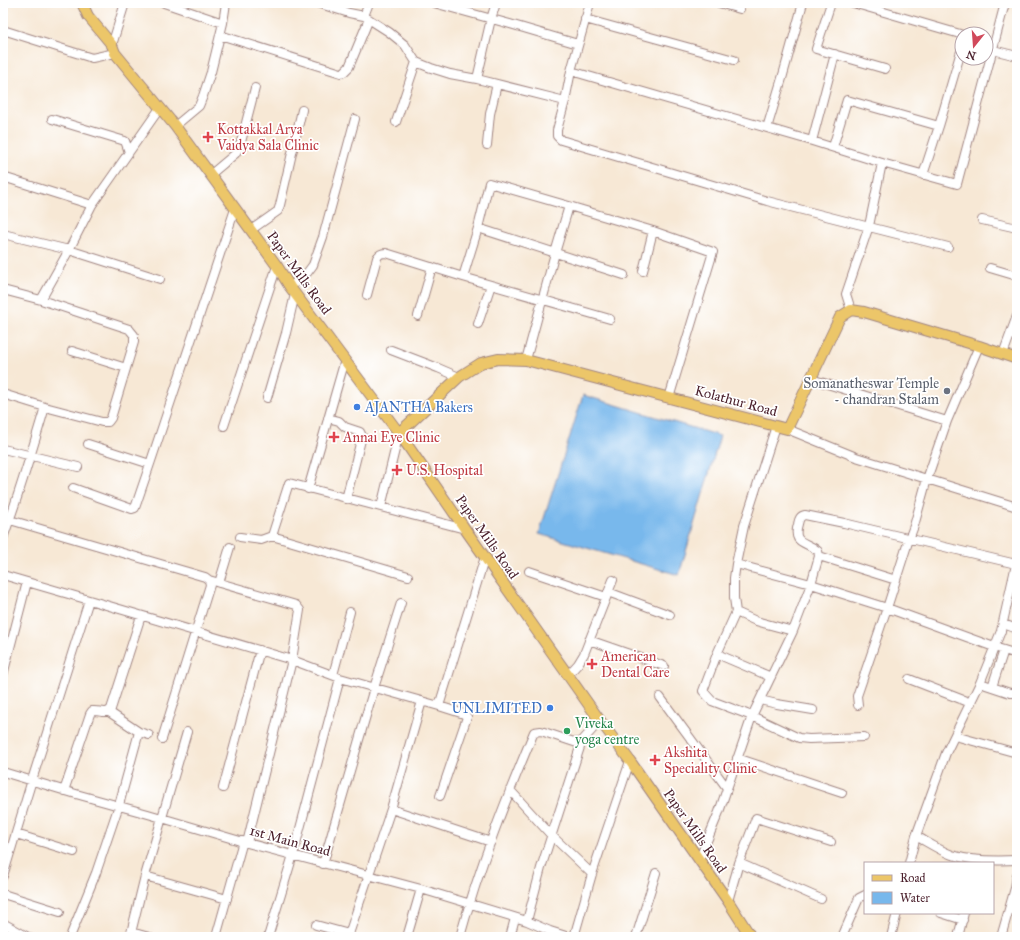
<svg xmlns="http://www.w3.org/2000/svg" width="1020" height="940" font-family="'IM FELL Great Primer',serif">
	<rect width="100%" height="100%" fill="#fff"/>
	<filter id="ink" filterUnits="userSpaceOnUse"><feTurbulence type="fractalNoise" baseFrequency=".025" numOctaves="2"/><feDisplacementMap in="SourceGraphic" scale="8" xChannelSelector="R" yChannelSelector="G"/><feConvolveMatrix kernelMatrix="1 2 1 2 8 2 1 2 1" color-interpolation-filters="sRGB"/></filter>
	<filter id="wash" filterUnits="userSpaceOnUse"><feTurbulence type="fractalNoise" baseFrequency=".012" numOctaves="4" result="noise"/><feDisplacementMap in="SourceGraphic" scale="16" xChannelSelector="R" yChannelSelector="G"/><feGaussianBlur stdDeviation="0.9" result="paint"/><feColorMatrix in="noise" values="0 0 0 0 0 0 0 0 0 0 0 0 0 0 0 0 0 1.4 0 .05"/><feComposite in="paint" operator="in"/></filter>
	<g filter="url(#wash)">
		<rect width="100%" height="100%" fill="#f7e8d5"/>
		<path fill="#78b8ec" stroke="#616c8c" d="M 583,395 L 720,436 L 679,575 L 539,534 Z"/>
	</g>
	<g filter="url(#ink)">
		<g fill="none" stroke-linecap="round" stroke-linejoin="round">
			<g stroke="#a08480" stroke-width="10">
				<path id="minor" d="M 164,3 L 223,23
					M 317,3 L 349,13 L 364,16 L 389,32 L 405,45 L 416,62 L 431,68 L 450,74 L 477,79 L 565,101
					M 434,3 L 510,24 L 578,44
					M 590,3 L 571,71 L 565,101 L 557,130 L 557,136 L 561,140 L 767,201 L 948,247
					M 719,3 L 740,9
					M 831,3 L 816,49 L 885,69
					M 853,3 L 960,34 L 962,35
					M 364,16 L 369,3
					M 585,19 L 734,60
					M 3,30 L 92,58 L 115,53
					M 220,35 L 341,73 L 344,72 L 349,67 L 369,19
					M 112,45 L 125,3
					M 993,50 L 1017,56
					M 571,71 L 812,141 L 882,163 L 957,184 L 1005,3
					M 477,79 L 491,19 L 496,3
					M 52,119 L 125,141 L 129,152
					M 396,122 L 416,62
					M 175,126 L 199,106 L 203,96 L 211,72 L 223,23 L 226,3
					M 767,128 L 783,75 L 803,3
					M 812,141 L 835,54
					M 487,145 L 490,114 L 497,84
					M 833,147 L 847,100 L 939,126
					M 210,175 L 235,154 L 240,146 L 255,88
					M 923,175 L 939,126 L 962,48
					M 3,177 L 92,205
					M 982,220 L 1017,228
					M 478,228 L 624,275
					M 251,230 L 278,211 L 280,205 L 302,110
					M 3,234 L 69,250 L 160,279
					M 990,268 L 1017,276
					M 643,271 L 653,231
					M 463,277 L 610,319
					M 290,287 L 307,273 L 313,265 L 323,237 L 355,119
					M 3,290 L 41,300 L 69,250 L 92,205 L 160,108
					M 367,295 L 377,258 C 379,254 381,253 386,253 L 463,277 L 478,228 L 489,183 L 569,206
					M 41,300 L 129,329 L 134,335 L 134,342 L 111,418 L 108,422 L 102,422 L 45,407
					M 851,310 L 846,294 L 869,226 L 882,163
					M 418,316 L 432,267
					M 478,324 L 491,285
					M 391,350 L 438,368 L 459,377
					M 72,351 L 126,368
					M 1003,354 L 1017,316
					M 526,360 L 555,253 L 569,206 L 653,231 L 713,252 L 669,398
					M 811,379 L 947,421
					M 3,394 L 45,407 C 32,451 19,495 3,538
					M 267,398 L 286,333 L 295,294
					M 328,418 L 339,421 L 345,427 L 360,432 L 362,436 L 346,499
					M 224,426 L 277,266
					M 776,426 L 744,526 L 736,564 L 734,578 L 734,598 L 736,612 L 756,621 L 793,631 L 811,584 L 887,608 L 909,539 L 914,526 L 927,479 L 947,421 L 979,346
					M 787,429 L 856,457 L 1017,507
					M 88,444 L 150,464 L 235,209
					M 3,449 L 78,467
					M 73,488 L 132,509 L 135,508 L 150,464
					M 308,489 L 345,360
					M 381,507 L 399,433
					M 10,520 L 205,577 L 209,580 L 210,585 L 162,739
					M 240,537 L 261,540 L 272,536
					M 819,556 L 896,580
					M 736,564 L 811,584 L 819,556 L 818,551 C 806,541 792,545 798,524 C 799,519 800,516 805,515 L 844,523 L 1016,564
					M 529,571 L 606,597
					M 3,575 L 89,600 L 32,780 L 3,876
					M 408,576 L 272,536 L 289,483 L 465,529
					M 209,580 L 296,605 L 300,610 L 292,660 L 247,843
					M 219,583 L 230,547
					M 608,592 L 670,615
					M 89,600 L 292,660 L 340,678 L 439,706 L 485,557
					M 1003,624 L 1017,629
					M 589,640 L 664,666
					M 717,654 L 736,612
					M 3,675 L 27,582
					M 333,675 L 350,612
					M 568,675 L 578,664 L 584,654 L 613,580
					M 771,677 L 717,654 L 703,691 L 712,701 L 752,716 L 799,738 L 809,739 L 864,737
					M 909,679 L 971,703
					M 980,683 L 1010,693 L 1014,693 L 1017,688
					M 992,687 L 1004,650
					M 660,697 L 727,788
					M 760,700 L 777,704 L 813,710
					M 858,705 L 857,696 L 887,608 L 994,647 L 1017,654
					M 439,706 L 464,714 L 467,717 L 440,796
					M 109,712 L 139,732
					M 955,736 L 1017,753
					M 737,758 L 842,793
					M 3,772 L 76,794 L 148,814 L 247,843 L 421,889 L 527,921 L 550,931 L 569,937
					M 223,788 L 260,650
					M 510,790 L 551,835 L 592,874
					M 64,791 L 90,714 L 92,711 C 100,710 106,715 111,709 L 141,616
					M 391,809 L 491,842
					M 16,834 L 74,852
					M 916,836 C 927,842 939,850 952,855 C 971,861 996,861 1017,860
					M 699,860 L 719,812 L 752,716 L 793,631
					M 739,863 L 821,899
					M 909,863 L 916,836 L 946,753 L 980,683 L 1001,631 L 1017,560
					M 323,864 L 374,688 L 401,603
					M 145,876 L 227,899
					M 3,894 L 60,912
					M 728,901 L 739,863 L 756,818 L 831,842
					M 941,913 L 963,920
					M 527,921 L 541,868 L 582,741
					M 3,923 L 28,937
					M 316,925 L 349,934
					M 131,932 L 149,937
					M 70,937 L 96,873 L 119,805 L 139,732 L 149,735
					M 130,937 L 145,876 L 187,732
					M 216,937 L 243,841
					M 268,937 L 293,855 L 340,678
					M 348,937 L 391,809 L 422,701
					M 407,937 L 421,889
					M 460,937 C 479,867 506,799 534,732 L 541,731 L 577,743 L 582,741 L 600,721
					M 510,937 L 515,918
					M 574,937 L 592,874 L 630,761
					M 636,937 L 656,873
					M 842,937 L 859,898 L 865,895
					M 891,937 L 897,913
					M 958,937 L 964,913
					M 1001,937 L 1015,888 L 1017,875"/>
			</g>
			<g stroke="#a08480" stroke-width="12">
				<path id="major" d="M 82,3 L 88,16 L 112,45 L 115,53 L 175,126 L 277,266 L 290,287 L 399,433 L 465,529 L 596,715 L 630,761 L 728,901 L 751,937
					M 399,433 L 459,377 L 481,363 L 498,359 L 526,360 L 787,429 L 840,317 L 851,310 L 864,312 L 979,346 L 1017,359"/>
			</g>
			<use href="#minor" stroke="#fff" stroke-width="8"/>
			<use href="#major" stroke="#ecc669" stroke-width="10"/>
		</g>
	</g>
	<g fill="#e0444e" stroke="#fff" stroke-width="1.5">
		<path d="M206 131h4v4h4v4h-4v4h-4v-4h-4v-4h4z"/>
		<path d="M332 431h4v4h4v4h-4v4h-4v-4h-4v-4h4z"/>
		<path d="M395 464h4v4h4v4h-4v4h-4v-4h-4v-4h4z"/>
		<path d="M590 658h4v4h4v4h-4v4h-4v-4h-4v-4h4z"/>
		<path d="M653 754h4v4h4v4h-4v4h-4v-4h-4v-4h4z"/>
	</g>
	<circle fill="#6b7280" stroke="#fff" stroke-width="1.5" cx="947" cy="391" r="4"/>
	<g fill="#3f7fe0" stroke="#fff" stroke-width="1.5">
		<circle cx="357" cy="407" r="4"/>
		<circle cx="550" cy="708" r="4"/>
	</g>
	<circle fill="#2e9e5b" stroke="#fff" stroke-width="1.5" cx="567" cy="731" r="4"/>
	<g text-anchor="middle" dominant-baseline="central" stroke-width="3.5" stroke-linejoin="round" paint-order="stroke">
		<g font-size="14" fill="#be3a42" stroke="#fff" text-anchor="start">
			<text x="217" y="129">Kottakkal Arya<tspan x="217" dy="16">Vaidya Sala Clinic</tspan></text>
			<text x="343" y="437">Annai Eye Clinic</text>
			<text x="406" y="470">U.S. Hospital</text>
			<text x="601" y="656">American<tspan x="601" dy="16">Dental Care</tspan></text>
			<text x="664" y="752">Akshita<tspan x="664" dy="16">Speciality Clinic</tspan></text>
		</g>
		<g font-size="14" fill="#4a1f2b" stroke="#fff">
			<text transform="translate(299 273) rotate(54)">Paper Mills Road</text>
			<text transform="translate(736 401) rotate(15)">Kolathur Road</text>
			<text transform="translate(487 537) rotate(55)">Paper Mills Road</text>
			<text transform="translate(695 831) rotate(55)">Paper Mills Road</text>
			<text transform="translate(290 841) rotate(15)">1st Main Road</text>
		</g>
		<g font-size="14" fill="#5b616d" stroke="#fff" text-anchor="end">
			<text x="939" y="383">Somanatheswar Temple<tspan x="939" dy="16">- chandran Stalam</tspan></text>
		</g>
		<g font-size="14" fill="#366cbe" stroke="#fff" text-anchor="start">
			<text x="365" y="407">AJANTHA Bakers</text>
			<text x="542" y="708" text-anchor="end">UNLIMITED</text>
		</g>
		<g font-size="14" fill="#27864d" stroke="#fff" text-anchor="start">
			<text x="575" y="723">Viveka<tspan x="575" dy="16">yoga centre</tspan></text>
		</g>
	</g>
	<rect width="1020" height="940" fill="none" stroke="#fff" stroke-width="16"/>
	<rect x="864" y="862" width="130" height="52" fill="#ffffff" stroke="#b7a5aa"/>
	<rect x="872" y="875" width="20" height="6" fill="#ecc669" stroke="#b7a5aa"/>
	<text x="900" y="882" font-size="12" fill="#4a1f2b">Road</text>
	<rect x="872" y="892" width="20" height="12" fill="#78b8ec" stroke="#b7a5aa"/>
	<text x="900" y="902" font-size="12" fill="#4a1f2b">Water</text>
	<g transform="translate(974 46) rotate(197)"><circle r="19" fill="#ffffff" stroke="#b7a5aa"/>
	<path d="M0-3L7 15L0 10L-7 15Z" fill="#d1495b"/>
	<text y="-6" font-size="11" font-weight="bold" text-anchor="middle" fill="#4a1f2b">N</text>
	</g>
</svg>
